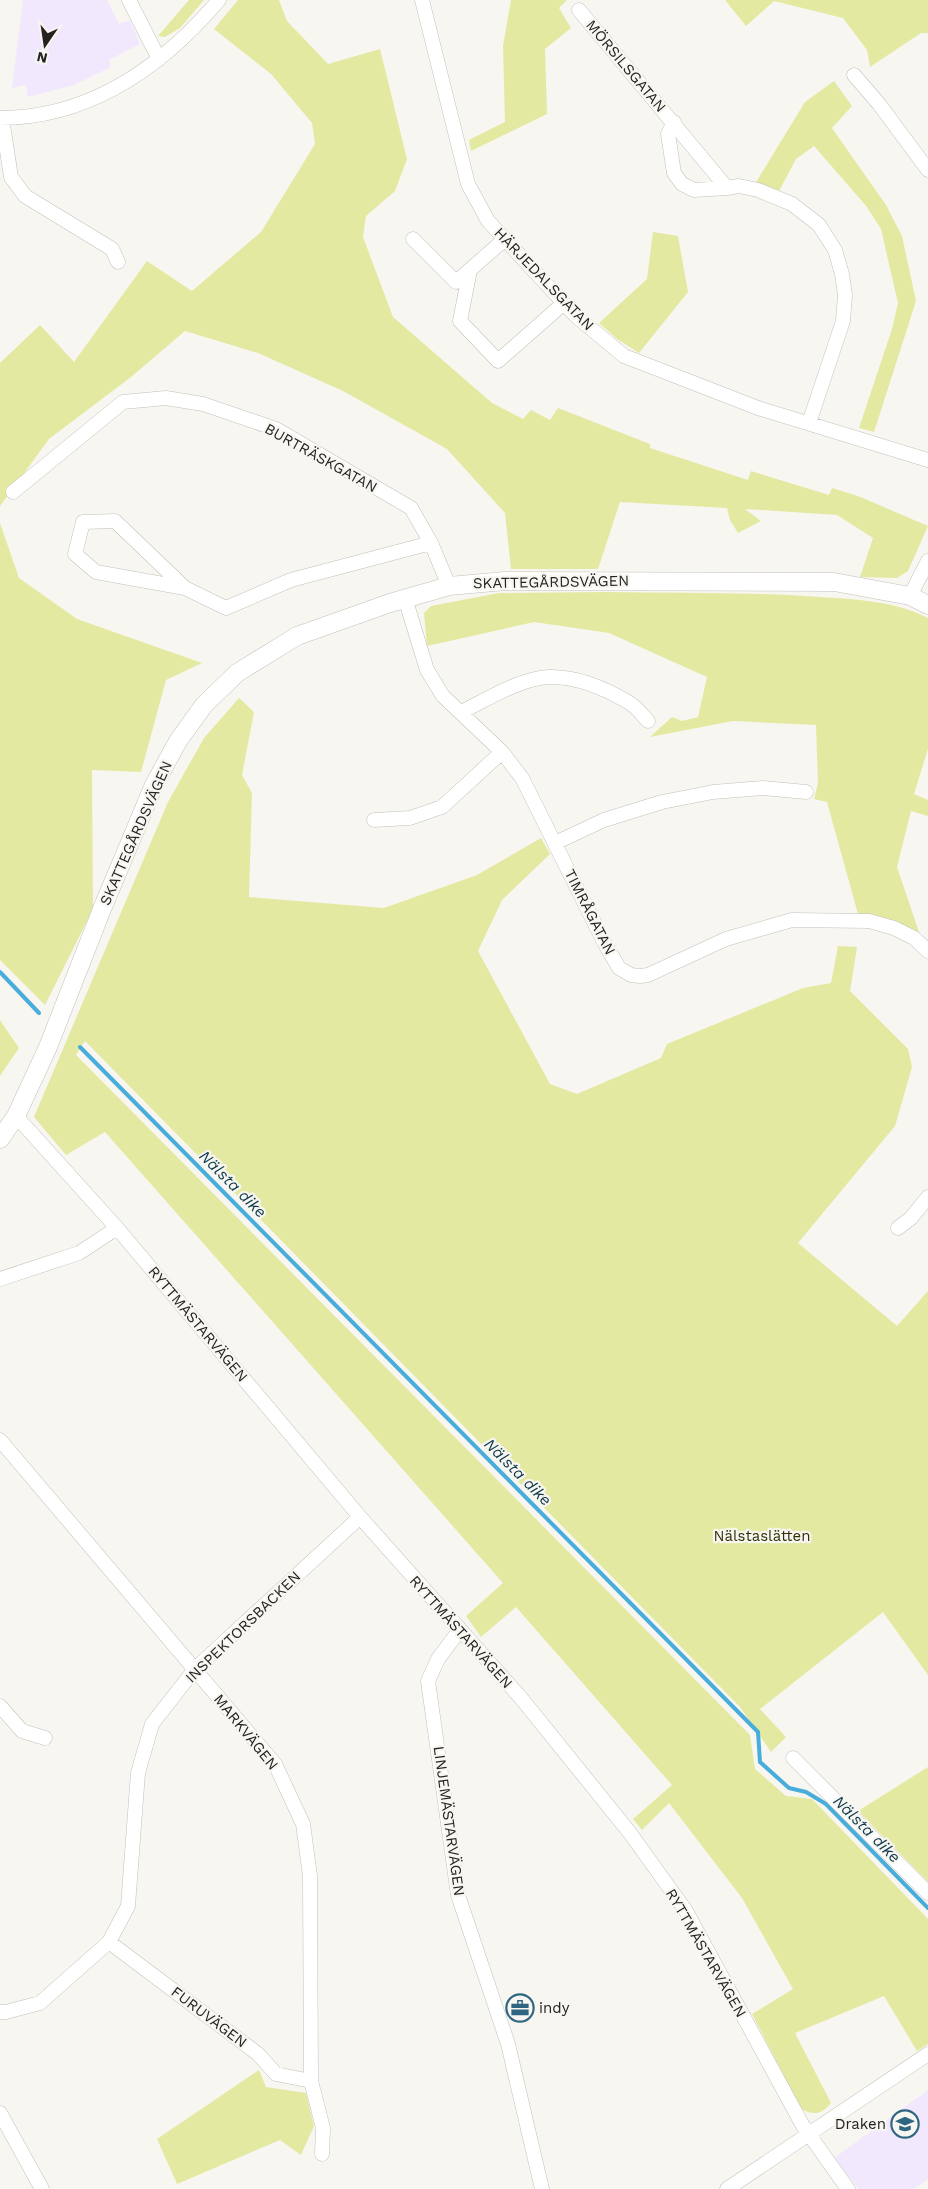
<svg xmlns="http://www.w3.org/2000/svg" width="928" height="2189" font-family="'Work Sans',sans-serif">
	<rect width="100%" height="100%" fill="#f8f6f1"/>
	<path fill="#f1e8fd" d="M 23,0 L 107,0 L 119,24 L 130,20 L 140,44 L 109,60 L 111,67 L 74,85 L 28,97 L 26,85 L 12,88 Z
		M 928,2090 L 928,2179 L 914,2189 L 859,2189 L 834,2158 Z"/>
	<path fill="#e4e9a1" d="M 189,0 L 204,0 L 180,28 L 165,37 L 158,36 Z
		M 238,0 L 279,0 L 287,21 L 328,64 L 380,49 L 407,159 L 395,191 L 366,216 L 363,237 L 393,317 L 492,403 L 523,419 L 531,410 L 550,420 L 558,408 L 650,444 L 650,448 L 748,480 L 751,471 L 829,495 L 832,488 L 858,496 L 928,526 L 908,571 L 897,578 L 860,577 L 873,538 L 837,515 L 745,509 L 761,521 L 738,533 L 730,520 L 727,508 L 620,502 L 598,569 L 511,569 L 505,513 L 447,449 L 343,391 L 258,353 L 185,331 L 131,377 L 49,439 L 0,506 L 0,363 L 40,325 L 74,362 L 147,261 L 192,291 L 261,232 L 315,144 L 312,123 L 271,74 L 214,29 Z
		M 511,0 L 567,0 L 559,8 L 571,28 L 545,49 L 547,114 L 471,151 L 469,140 L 505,122 L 503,46 Z
		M 725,0 L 928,0 L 928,33 L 921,33 L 870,67 L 867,50 L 843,18 L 774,1 L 746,26 Z
		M 834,81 L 852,106 L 832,128 L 886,205 L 902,236 L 916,301 L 874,432 L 859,428 L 892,329 L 898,303 L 881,229 L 867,207 L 814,146 L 796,159 L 779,191 L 755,184 L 805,102 Z
		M 653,232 L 678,236 L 688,292 L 639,353 L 617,339 L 599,323 L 647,279 Z
		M 0,523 L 19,578 L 77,619 L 202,663 L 166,680 L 141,772 L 92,770 L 93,909 L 45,1005 L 0,960 Z
		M 606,592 C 672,593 738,592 805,596 C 845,599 892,599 928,618 L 928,749 L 914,794 L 928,800 L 928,816 L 911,811 L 897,867 L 920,935 L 888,920 L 858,914 L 827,802 L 814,799 L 818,783 L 816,725 L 733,721 L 650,737 L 672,717 L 682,721 L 698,717 L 707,677 L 609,633 L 534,622 L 427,646 L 424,613 L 431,606 L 499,593 Z
		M 239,698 L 254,712 L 242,775 L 252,793 L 249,897 L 384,908 L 477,875 L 541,838 L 550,854 L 502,900 L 478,951 L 550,1084 L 577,1094 L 661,1058 L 667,1044 L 803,988 L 831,983 L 838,946 L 857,947 L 850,991 L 908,1049 L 912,1067 L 895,1126 L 798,1243 L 897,1326 L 928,1291 L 928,1675 L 883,1612 L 760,1709 L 786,1737 L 771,1752 L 740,1707 L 85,1041 L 76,1055 L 750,1735 L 755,1769 L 786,1796 L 812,1799 L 928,1919 L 928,2044 L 917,2051 L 884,1996 L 795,2033 L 831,2103 C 822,2114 814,2116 801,2109 L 752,2014 L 793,1989 L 742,1898 L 669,1803 L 642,1830 L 633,1819 L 672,1785 L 516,1607 L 481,1637 L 466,1616 L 503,1583 L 105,1132 L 66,1155 L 34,1117 L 168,802 L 204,738 Z
		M 0,1020 L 19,1048 L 0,1076 Z
		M 928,1767 L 928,1882 L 858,1811 Z
		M 259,2070 L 266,2087 L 306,2093 L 314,2126 L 301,2155 L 280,2140 L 177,2184 L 157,2139 Z"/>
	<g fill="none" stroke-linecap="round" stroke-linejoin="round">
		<path stroke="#49addc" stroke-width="4" d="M 0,972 L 39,1013
			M 80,1047 L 758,1732 L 760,1762 L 789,1788 L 806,1792 L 826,1804 L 928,1908"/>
		<g stroke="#c2c0bc" stroke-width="15">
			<path id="minor" d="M 129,0 L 159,59
				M 422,0 L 468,184 L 488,221 L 576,316 L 624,356 L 758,408 L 928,460
				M 579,10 L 727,188 L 739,186 L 758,190 L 792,204 L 819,225 L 835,250 L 842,274 L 845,295 L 843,321 L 809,423
				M 854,75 L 879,104 L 928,170
				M 0,118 C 91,118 162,67 219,0
				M 2,118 L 11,177 L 25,196 L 112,249 L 118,262
				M 674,122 L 668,134 L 674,173 L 682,184 L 694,190 L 727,188
				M 413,239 L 456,282 L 505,239
				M 470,270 L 460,321 L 498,361 L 564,303
				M 13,492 L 123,402 L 166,398 L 203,404 L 276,429 L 411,508 L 431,543 L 449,586
				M 185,588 L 115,521 L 83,522 L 75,554 L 96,572 L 185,588 L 226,608 L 291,580 L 431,543
				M 910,596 L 928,561
				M 405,598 L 427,670 L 443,696 L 502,752 L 522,778 L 605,944 L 619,968 L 631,975 L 640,976 L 648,975 L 726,939 L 792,920 L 869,921 L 894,928 L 914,938 L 928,951
				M 461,712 C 486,700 521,678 549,677 C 576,676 606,689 628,702 C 636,706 642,715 648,721
				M 374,820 L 410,818 L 442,807 L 502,752
				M 555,843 L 604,820 L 662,802 L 713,792 L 763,788 L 806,792
				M 16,1116 L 117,1228 L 360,1517 L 521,1698 L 630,1833 L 686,1911 L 803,2126 L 848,2189
				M 898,1228 L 911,1218 L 928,1197
				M 0,1279 L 79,1253 L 117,1228
				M 0,1440 L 275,1764 L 303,1824 L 310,1876 L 311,2081 L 323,2128 L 322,2154
				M 459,1631 L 438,1659 L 428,1681 L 458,1895 L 508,2044 L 542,2189
				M 0,1706 L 22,1731 L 45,1738
				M 793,1758 L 928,1893
				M 109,1942 L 258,2054 L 276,2074 L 311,2081
				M 0,2012 L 6,2012 L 40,2003 L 109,1942 L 128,1906 L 138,1773 L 152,1724 L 195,1669 L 360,1517
				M 0,2113 L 42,2189
				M 727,2189 L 928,2054"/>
		</g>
		<g stroke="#c2c0bc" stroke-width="19">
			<path id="tertiary" d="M 0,1139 L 16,1116 L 48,1047 L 102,909 L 154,785 L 178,741 L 204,705 L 237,673 L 297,636 L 390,603 L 449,586 L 505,581 L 834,582 L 910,596 L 928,605"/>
		</g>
		<use href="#minor" stroke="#fff" stroke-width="14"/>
		<use href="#tertiary" stroke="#fff" stroke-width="18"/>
	</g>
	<defs>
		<g id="office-ring" transform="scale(1.4375)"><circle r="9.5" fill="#f8f6f1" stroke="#2e6580" stroke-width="1.5"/><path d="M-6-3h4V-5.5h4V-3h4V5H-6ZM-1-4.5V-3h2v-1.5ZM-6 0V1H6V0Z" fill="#2e6580"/></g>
		<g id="school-ring" transform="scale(1.4375)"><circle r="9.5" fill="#f8f6f1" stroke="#2e6580" stroke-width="1.5"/><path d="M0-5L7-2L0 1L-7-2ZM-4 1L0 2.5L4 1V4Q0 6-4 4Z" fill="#2e6580"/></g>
	</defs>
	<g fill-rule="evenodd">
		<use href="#office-ring" x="520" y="2008"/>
		<use href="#school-ring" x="905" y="2124"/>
	</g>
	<g text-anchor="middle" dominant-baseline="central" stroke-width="4.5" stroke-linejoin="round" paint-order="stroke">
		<g font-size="15" fill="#242321" stroke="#f8f6f1">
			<text transform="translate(626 66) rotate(50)">MÖRSILSGATAN</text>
			<text transform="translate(544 279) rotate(46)">HÄRJEDALSGATAN</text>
			<text transform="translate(321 458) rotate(29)">BURTRÄSKGATAN</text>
			<text transform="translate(551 582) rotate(-1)">SKATTEGÅRDSVÄGEN</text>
			<text transform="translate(136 833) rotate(-66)">SKATTEGÅRDSVÄGEN</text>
			<text transform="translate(590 912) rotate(63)">TIMRÅGATAN</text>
			<text transform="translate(198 1324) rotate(50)">RYTTMÄSTARVÄGEN</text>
			<text transform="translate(243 1627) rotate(-44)">INSPEKTORSBACKEN</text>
			<text transform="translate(461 1632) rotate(48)">RYTTMÄSTARVÄGEN</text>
			<text transform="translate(246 1732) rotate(51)">MARKVÄGEN</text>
			<text transform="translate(449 1821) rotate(82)">LINJEMÄSTARVÄGEN</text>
			<text transform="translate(706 1953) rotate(60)">RYTTMÄSTARVÄGEN</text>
			<text transform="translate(209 2017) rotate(37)">FURUVÄGEN</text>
		</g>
		<g font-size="15" fill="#303108" stroke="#f8f6f1">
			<text x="762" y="1536">Nälstaslätten</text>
		</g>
		<g font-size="15" fill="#242321" stroke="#f8f6f1" text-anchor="start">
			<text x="539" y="2008">indy</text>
			<text x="886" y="2124" text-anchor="end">Draken</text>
		</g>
		<g font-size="16" font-style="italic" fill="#0b384b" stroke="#f8f6f1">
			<text transform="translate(233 1184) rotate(45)">Nälsta dike</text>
			<text transform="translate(518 1472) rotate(45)">Nälsta dike</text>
			<text transform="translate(867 1829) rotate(45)">Nälsta dike</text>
		</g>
	</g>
	<g transform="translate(45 45) rotate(193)" stroke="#f8f6f1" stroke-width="4" paint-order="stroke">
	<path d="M0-4L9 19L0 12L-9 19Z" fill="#242321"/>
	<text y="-8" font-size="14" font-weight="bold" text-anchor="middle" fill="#242321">N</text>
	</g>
</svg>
